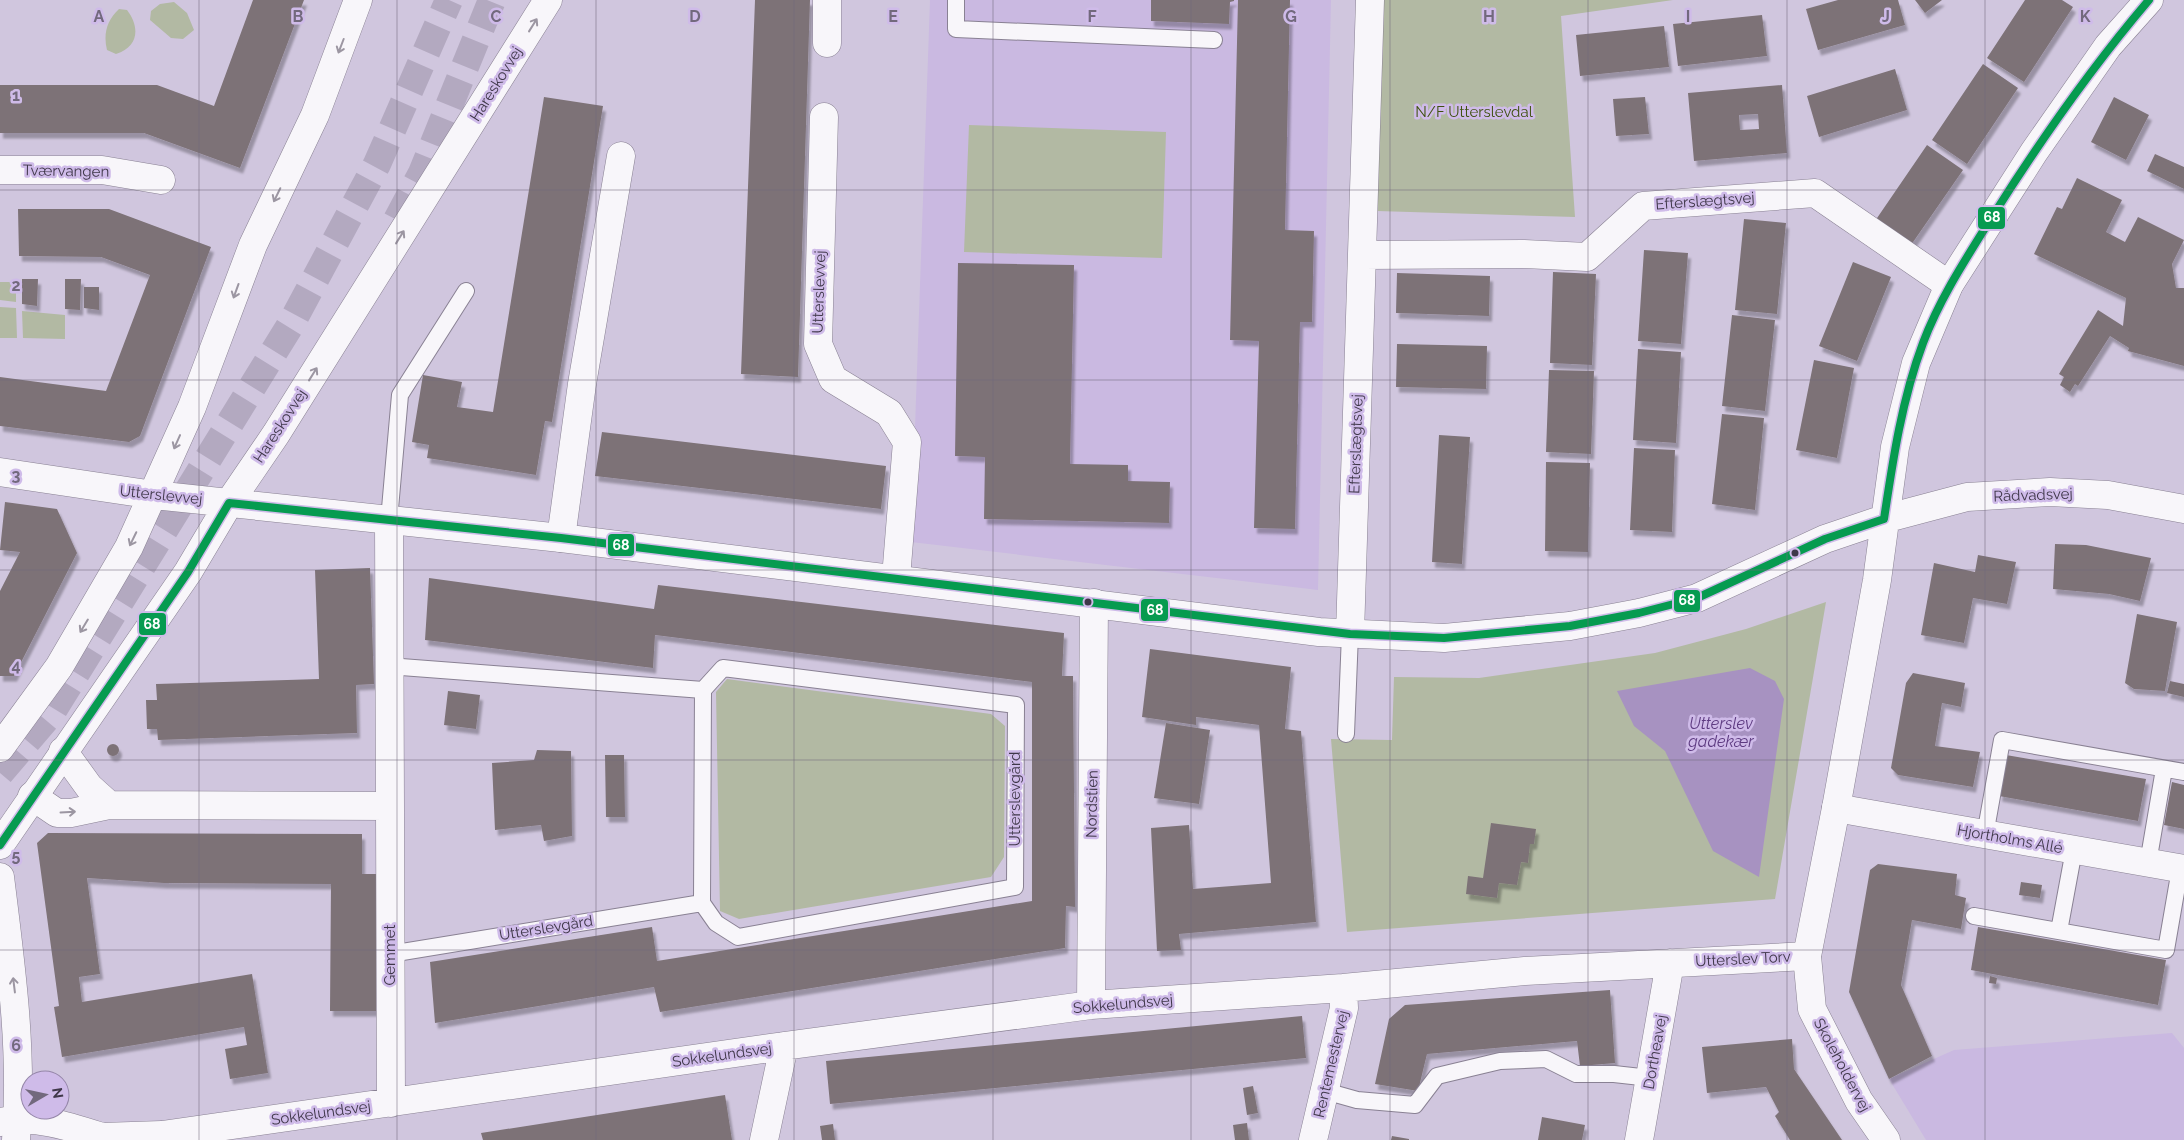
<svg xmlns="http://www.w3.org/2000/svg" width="2184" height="1140" font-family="Raleway,sans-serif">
	<defs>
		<filter id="shadow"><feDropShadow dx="3" dy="5.5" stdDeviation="1" flood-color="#0004"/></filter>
	</defs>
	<rect width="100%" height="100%" fill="#d0c6de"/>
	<path fill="#cab9e1" d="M 930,0 L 1331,0 L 1318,590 L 911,542 Z
		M 2172,1033 L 2184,1048 L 2184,1140 L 1926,1140 L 1889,1079 L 1954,1050 Z"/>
	<path fill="#b2b9a3" d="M 1383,0 L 1673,0 L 1561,16 L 1575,217 L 1377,211 Z
		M 174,2 L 187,13 L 194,30 L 183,39 L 171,38 L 150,20 L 151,11 L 160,4 Z
		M 119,9 L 127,10 C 140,27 139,47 116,54 L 107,50 C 103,34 107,20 119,9 Z
		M 969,125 L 1166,132 L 1162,258 L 964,252 Z
		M 0,282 L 16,282 L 16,302 L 0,300 Z
		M 0,307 L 16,308 L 17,338 L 0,338 Z
		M 22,311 L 65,315 L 65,339 L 23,338 Z
		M 1826,602 L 1775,899 L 1347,932 L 1331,739 L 1392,740 L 1394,677 L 1479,678 L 1655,653 L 1746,629 Z
		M 727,679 L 991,714 L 1005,726 L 1004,857 L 991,877 L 739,919 L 720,911 L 716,692 Z"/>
	<path fill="#a792c1" d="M 1750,668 L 1775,681 L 1784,699 L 1759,877 L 1713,851 L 1665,751 L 1634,726 L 1617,691 Z"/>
	<path fill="#7d7277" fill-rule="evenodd" filter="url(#shadow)" d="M 253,0 L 304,0 L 240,168 L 144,133 L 0,133 L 0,85 L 157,85 L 214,106 Z
		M 755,0 L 810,0 L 798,377 L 741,374 Z
		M 1151,0 L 1234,0 L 1234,1 L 1230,2 L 1229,24 L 1151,21 Z
		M 1238,0 L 1290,0 L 1285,230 L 1314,231 L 1312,322 L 1300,322 L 1295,529 L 1254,528 L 1259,341 L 1230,340 Z
		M 1838,0 L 1898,0 L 1905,25 L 1818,50 L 1806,9 Z
		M 1915,0 L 1942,0 L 1925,13 Z
		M 2025,0 L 2062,0 L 2073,7 L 2024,82 L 1987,58 Z
		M 1762,15 L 1767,56 L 1678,66 L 1673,24 Z
		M 1664,26 L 1669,67 L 1580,76 L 1576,35 Z
		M 1983,64 L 2018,88 L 1967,164 L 1932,140 Z
		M 1895,69 L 1907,110 L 1819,137 L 1807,96 Z
		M 1782,85 L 1787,153 L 1694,161 L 1688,93 ZM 1758,114 L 1759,129 L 1740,130 L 1739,115 Z
		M 544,97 L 603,106 L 552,422 L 545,421 L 536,475 L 427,458 L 429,445 L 412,442 L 423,375 L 462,382 L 457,407 L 493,412 Z
		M 1645,97 L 1649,134 L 1616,136 L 1613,99 Z
		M 2114,97 L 2149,115 L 2126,160 L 2091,142 Z
		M 1927,145 L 1963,170 L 1911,245 L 1875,221 Z
		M 2155,154 L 2184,167 L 2184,189 L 2147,171 Z
		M 2077,178 L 2122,200 L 2106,232 L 2125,242 L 2138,217 L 2184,240 L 2172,264 L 2176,288 L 2184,288 L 2184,366 L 2128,351 L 2129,348 L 2110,336 L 2078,386 L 2075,384 L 2070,392 L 2060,385 L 2064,377 L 2059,374 L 2098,310 L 2123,326 L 2126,298 L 2034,254 L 2057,207 L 2062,209 Z
		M 18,209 L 109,209 L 211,247 L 140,436 L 129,442 L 0,426 L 0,377 L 106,391 L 150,275 L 101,257 L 19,256 Z
		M 1744,219 L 1786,223 L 1777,314 L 1735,310 Z
		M 1644,250 L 1688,253 L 1681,344 L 1638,341 Z
		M 1853,262 L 1891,277 L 1857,361 L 1819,346 Z
		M 958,263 L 1074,265 L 1070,464 L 1128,465 L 1128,481 L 1170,482 L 1169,523 L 984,519 L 985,457 L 955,456 Z
		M 1553,272 L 1596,274 L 1592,365 L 1550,363 Z
		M 1397,273 L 1490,276 L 1489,316 L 1396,313 Z
		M 22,279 L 38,279 L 37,306 L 22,304 Z
		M 65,279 L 81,279 L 80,310 L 65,309 Z
		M 84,287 L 99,287 L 99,310 L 84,308 Z
		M 1732,315 L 1775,320 L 1765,411 L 1722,406 Z
		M 1397,344 L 1487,346 L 1486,389 L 1396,387 Z
		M 1638,349 L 1681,352 L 1676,443 L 1633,440 Z
		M 1814,360 L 1854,368 L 1837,458 L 1796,450 Z
		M 1549,370 L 1594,371 L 1591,454 L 1546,452 Z
		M 1722,414 L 1764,418 L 1755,510 L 1712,504 Z
		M 602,432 L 886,466 L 881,509 L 595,476 Z
		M 1439,435 L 1470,437 L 1462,564 L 1432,562 Z
		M 1634,448 L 1675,450 L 1672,532 L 1630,530 Z
		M 1546,462 L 1590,463 L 1588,552 L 1545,551 Z
		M 5,502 L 57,509 L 77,553 L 14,676 L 0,676 L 0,591 L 20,552 L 0,550 Z
		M 2055,544 L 2086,545 L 2151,558 L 2140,601 L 2109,594 L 2053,589 Z
		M 1978,555 L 2016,562 L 2007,604 L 1973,598 L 1964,643 L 1921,635 L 1934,563 L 1975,572 Z
		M 370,568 L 374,684 L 356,685 L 357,733 L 158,740 L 157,729 L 147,729 L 146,700 L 157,700 L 156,684 L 319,679 L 315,570 Z
		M 429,578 L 654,609 L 658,585 L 1064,633 L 1062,676 L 1073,676 L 1075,907 L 1066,906 L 1065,948 L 660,1012 L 654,987 L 435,1023 L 430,962 L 652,927 L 657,961 L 1032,901 L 1032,682 L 655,635 L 653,668 L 425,640 Z
		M 2137,614 L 2177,622 L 2165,691 L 2134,689 L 2125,683 Z
		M 1150,649 L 1291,667 L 1285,729 L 1301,731 L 1316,922 L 1179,934 L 1181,950 L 1157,951 L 1151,828 L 1189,825 L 1193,889 L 1271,883 L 1259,725 L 1196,717 L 1196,725 L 1142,717 Z
		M 1913,673 L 1965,683 L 1961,707 L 1942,703 L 1935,746 L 1980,752 L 1973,787 L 1898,775 L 1891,768 L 1906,683 Z
		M 2170,681 L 2184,684 L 2184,697 L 2167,693 Z
		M 448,691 L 480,695 L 476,729 L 444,725 Z
		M 1166,723 L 1210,730 L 1199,804 L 1154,798 Z
		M107 750a6 6 0 1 1 12 0a6 6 0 1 1-12 0Z
		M 537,750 L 571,751 L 572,836 L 544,841 L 541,825 L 495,830 L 492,763 L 534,760 Z
		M 605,755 L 624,755 L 625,817 L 606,817 Z
		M 2006,755 L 2146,779 L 2138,821 L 1999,796 Z
		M 2172,782 L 2184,785 L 2184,829 L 2164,825 Z
		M 1491,823 L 1536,829 L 1534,844 L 1530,844 L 1528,863 L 1521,862 L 1517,885 L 1499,883 L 1497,898 L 1466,894 L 1468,876 L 1483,878 Z
		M 48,833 L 362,834 L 362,874 L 376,874 L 376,1011 L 330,1011 L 331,884 L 164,883 L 87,878 L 100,974 L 79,977 L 82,1002 L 252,974 L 268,1073 L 230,1079 L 225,1049 L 247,1045 L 244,1027 L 62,1057 L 54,1007 L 59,1006 L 37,843 Z
		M 1878,864 L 1957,874 L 1955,895 L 1966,898 L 1961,929 L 1912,920 L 1901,985 L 1932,1056 L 1889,1079 L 1849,992 L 1870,870 Z
		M 2021,882 L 2042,885 L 2040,898 L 2019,895 Z
		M 1978,927 L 2166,960 L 2158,1005 L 1971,970 Z
		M 1990,976 L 1997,978 L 1996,984 L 1989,983 Z
		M 1610,990 L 1615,1063 L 1580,1066 L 1577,1041 L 1427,1054 L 1418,1091 L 1375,1084 L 1389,1019 L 1405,1005 Z
		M 1302,1016 L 1306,1058 L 830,1104 L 826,1061 Z
		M 1792,1039 L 1794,1069 L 1842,1140 L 1790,1140 L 1775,1116 L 1779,1112 L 1766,1087 L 1707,1093 L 1702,1047 Z
		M 1253,1086 L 1258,1113 L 1247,1115 L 1243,1088 Z
		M 725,1095 L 732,1140 L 483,1140 L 481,1133 Z
		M 1542,1117 L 1585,1125 L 1582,1140 L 1538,1140 Z
		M 1247,1123 L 1249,1140 L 1235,1140 L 1233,1125 Z
		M 833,1124 L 835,1140 L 822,1140 L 820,1126 Z
		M 1392,1136 L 1409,1139 L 1409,1140 L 1391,1140 Z"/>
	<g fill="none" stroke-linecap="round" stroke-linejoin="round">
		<path stroke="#b3a9c0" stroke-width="28" stroke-dasharray="28 14" stroke-linecap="butt" d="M 397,220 L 422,173 L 492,0
			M 0,773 L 52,712 L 291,324 L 377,164 L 449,0"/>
		<g stroke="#898193" stroke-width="18">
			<path id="lane" d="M 956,0 L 956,29 L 1214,40
				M 389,520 L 400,395 L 466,291
				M 388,666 L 703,690 L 723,668 L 1016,705 L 1015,887 L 738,937 L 716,923 L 702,903 L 390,954
				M 1346,734 L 1350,634
				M 1985,835 L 2002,740 L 2184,772
				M 2148,863 L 2164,769
				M 702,903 L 703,690
				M 1974,916 L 2166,950 L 2180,869
				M 2059,931 L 2074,850
				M 1325,1091 L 1357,1100 L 1415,1105 L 1437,1076 L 1500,1061 L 1546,1059 L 1576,1074 L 1614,1074 L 1650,1078"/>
		</g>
		<g stroke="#898193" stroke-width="29">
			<path id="street" d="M 827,43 L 827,0
				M 824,117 L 818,344 L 833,379 L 889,413 L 907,442 L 896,578
				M 0,170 L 102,170 L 161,180
				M 1363,255 L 1524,254 L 1587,257 L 1643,206 L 1815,193 L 1949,285
				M 389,520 L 391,1103
				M 561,538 L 582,384 L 621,156
				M 1350,634 L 1370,0
				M 63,751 L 89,787 L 109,805
				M 32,796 L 57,813 L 71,813 L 109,805 L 389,806
				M 1836,808 L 2184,869
				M 1091,1005 L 1094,603
				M 0,1122 C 36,1115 68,1126 102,1137
				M 87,1140 L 102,1137 L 162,1135 L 784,1046 L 1091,1005 L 1343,988 L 1525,971 L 1807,956
				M 764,1140 L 784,1046
				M 1313,1140 L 1344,1008 L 1343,988
				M 1639,1140 L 1670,963"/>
		</g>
		<g stroke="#898193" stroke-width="29">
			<path id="secondary" d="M 0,472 L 154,495 L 561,538 L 1319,632 L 1444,638 L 1570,626 L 1639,613 L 1697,598 L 1825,539 L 1884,519 L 1967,497 L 2050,492 L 2108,495 L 2184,509
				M 0,748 L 59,667 L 129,547 L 192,407 L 253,245 L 315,115 L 358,0
				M 0,845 L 188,572 L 229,503 L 276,434 L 548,0
				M 0,877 C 11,965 23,1051 16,1140
				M 1886,1140 L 1859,1101 L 1812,1009 L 1807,956 L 1836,808 L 1877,580 L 1895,447 L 1916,363 L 1949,285 L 2034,152 L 2108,46 L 2149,0"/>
		</g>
		<use href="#lane" stroke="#f8f6fa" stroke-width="16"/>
		<use href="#street" stroke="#f8f6fa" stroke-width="28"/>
		<use href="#secondary" stroke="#f8f6fa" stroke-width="28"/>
		<g stroke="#cfbbe9" stroke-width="11">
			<path id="bus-1" d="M 0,845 L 188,572 L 229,503 L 561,538 L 1350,634 L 1444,638 L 1570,626 L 1639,613 L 1697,598 L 1825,539 L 1884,519 C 1893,459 1902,399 1923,343 C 1940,298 1967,257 1992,217 C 2040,141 2091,68 2149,0"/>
		</g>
		<use href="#bus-1" stroke="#069b50" stroke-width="8"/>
	</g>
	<defs><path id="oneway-shaft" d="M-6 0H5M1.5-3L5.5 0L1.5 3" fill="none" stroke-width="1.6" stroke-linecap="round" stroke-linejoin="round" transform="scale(1.25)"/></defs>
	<g stroke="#9c96a2">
		<use href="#oneway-shaft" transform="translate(533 25) rotate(-58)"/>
		<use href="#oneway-shaft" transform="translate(341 46) rotate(111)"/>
		<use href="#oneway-shaft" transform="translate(277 195) rotate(116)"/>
		<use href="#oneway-shaft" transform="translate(400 237) rotate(-58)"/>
		<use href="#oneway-shaft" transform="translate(236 291) rotate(110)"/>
		<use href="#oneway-shaft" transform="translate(313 374) rotate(-58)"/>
		<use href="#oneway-shaft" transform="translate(177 442) rotate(114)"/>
		<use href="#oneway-shaft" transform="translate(133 539) rotate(116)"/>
		<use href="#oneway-shaft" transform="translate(84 626) rotate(121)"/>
		<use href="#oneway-shaft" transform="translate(68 812) rotate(-3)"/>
		<use href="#oneway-shaft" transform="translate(14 985) rotate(-97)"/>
	</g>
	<path fill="none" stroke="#72697d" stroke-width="1" stroke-opacity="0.55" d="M 199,0 L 199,1140M 397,0 L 397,1140M 596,0 L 596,1140M 794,0 L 794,1140M 993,0 L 993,1140M 1191,0 L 1191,1140M 1390,0 L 1390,1140M 1588,0 L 1588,1140M 1787,0 L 1787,1140M 1985,0 L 1985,1140M 0,190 L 2184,190M 0,380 L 2184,380M 0,570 L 2184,570M 0,760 L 2184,760M 0,950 L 2184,950"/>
	<g fill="#3f3749" stroke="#cfbbe9" stroke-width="2">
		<circle cx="1795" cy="553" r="4.5"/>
		<circle cx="1088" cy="602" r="4.5"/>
	</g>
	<g text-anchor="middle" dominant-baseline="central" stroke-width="5" stroke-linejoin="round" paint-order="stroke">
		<g font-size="15" fill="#3f3749" stroke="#cfbbe9">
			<text transform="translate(496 84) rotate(-58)">Hareskovvej</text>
			<text transform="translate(66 171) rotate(1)">Tværvangen</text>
			<text transform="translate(1705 201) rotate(-4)">Efterslægtsvej</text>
			<text transform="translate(819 292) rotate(-88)">Utterslevvej</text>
			<text transform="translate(280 426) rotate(-57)">Hareskovvej</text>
			<text transform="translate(1356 444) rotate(-88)">Efterslægtsvej</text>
			<text transform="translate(161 495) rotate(6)">Utterslevvej</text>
			<text transform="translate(2033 495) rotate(-2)">Rådvadsvej</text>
			<text transform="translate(1015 799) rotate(-90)">Utterslevgård</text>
			<text transform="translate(1092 804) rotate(-89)">Nordstien</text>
			<text transform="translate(2010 839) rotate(10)">Hjortholms Allé</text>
			<text transform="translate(546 928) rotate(-9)">Utterslevgård</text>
			<text transform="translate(390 955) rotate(-90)">Gemmet</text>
			<text transform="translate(1743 959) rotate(-3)">Utterslev Torv</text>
			<text transform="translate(1123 1004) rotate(-5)">Sokkelundsvej</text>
			<text transform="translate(1655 1052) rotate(-80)">Dortheavej</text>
			<text transform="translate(722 1055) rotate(-8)">Sokkelundsvej</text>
			<text transform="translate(1331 1064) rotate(-77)">Rentemestervej</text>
			<text transform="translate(1842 1065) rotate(62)">Skoleholdervej</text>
			<text transform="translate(321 1113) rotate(-8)">Sokkelundsvej</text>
		</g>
		<g font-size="15" fill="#3e510d" stroke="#cfbbe9">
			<text x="1474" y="112">N/F Utterslevdal</text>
		</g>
		<g font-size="16" font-style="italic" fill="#5d3a81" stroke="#cfbbe9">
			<text x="1721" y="723">Utterslev<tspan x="1721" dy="18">gadekær</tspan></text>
		</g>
	</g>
	<g font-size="16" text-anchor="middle" font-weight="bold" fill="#72697d" stroke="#cfbbe9" stroke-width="5" stroke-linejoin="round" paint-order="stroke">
		<text x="99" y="22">A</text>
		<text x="298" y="22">B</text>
		<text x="496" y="22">C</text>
		<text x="695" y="22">D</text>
		<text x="893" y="22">E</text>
		<text x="1092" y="22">F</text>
		<text x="1291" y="22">G</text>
		<text x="1489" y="22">H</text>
		<text x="1688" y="22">I</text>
		<text x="1886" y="22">J</text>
		<text x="2085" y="22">K</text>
		<text x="16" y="101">1</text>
		<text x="16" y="291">2</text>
		<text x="16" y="481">3</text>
		<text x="16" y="671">4</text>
		<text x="16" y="861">5</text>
		<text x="16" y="1051">6</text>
	</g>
	<g stroke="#cfbbe9" stroke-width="2">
		<rect x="1977" y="206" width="29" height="24" rx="5" fill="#069b50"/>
		<rect x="607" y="533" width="28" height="24" rx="5" fill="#069b50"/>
		<rect x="1673" y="589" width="28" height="24" rx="5" fill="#069b50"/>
		<rect x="1140" y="598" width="29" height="24" rx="5" fill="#069b50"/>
		<rect x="138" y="612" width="29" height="24" rx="5" fill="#069b50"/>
	</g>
	<g font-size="14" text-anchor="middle" font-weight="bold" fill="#fff">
		<text x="1992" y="222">68</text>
		<text x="621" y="550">68</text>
		<text x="1687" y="605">68</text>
		<text x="1155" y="615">68</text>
		<text x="152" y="629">68</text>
	</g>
	<g transform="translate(45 1095) rotate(81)"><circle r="24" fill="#cfbbe9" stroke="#9586a9"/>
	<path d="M0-4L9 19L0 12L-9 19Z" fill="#72697d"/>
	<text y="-8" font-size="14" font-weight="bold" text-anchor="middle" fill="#3f3749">N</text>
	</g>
</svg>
